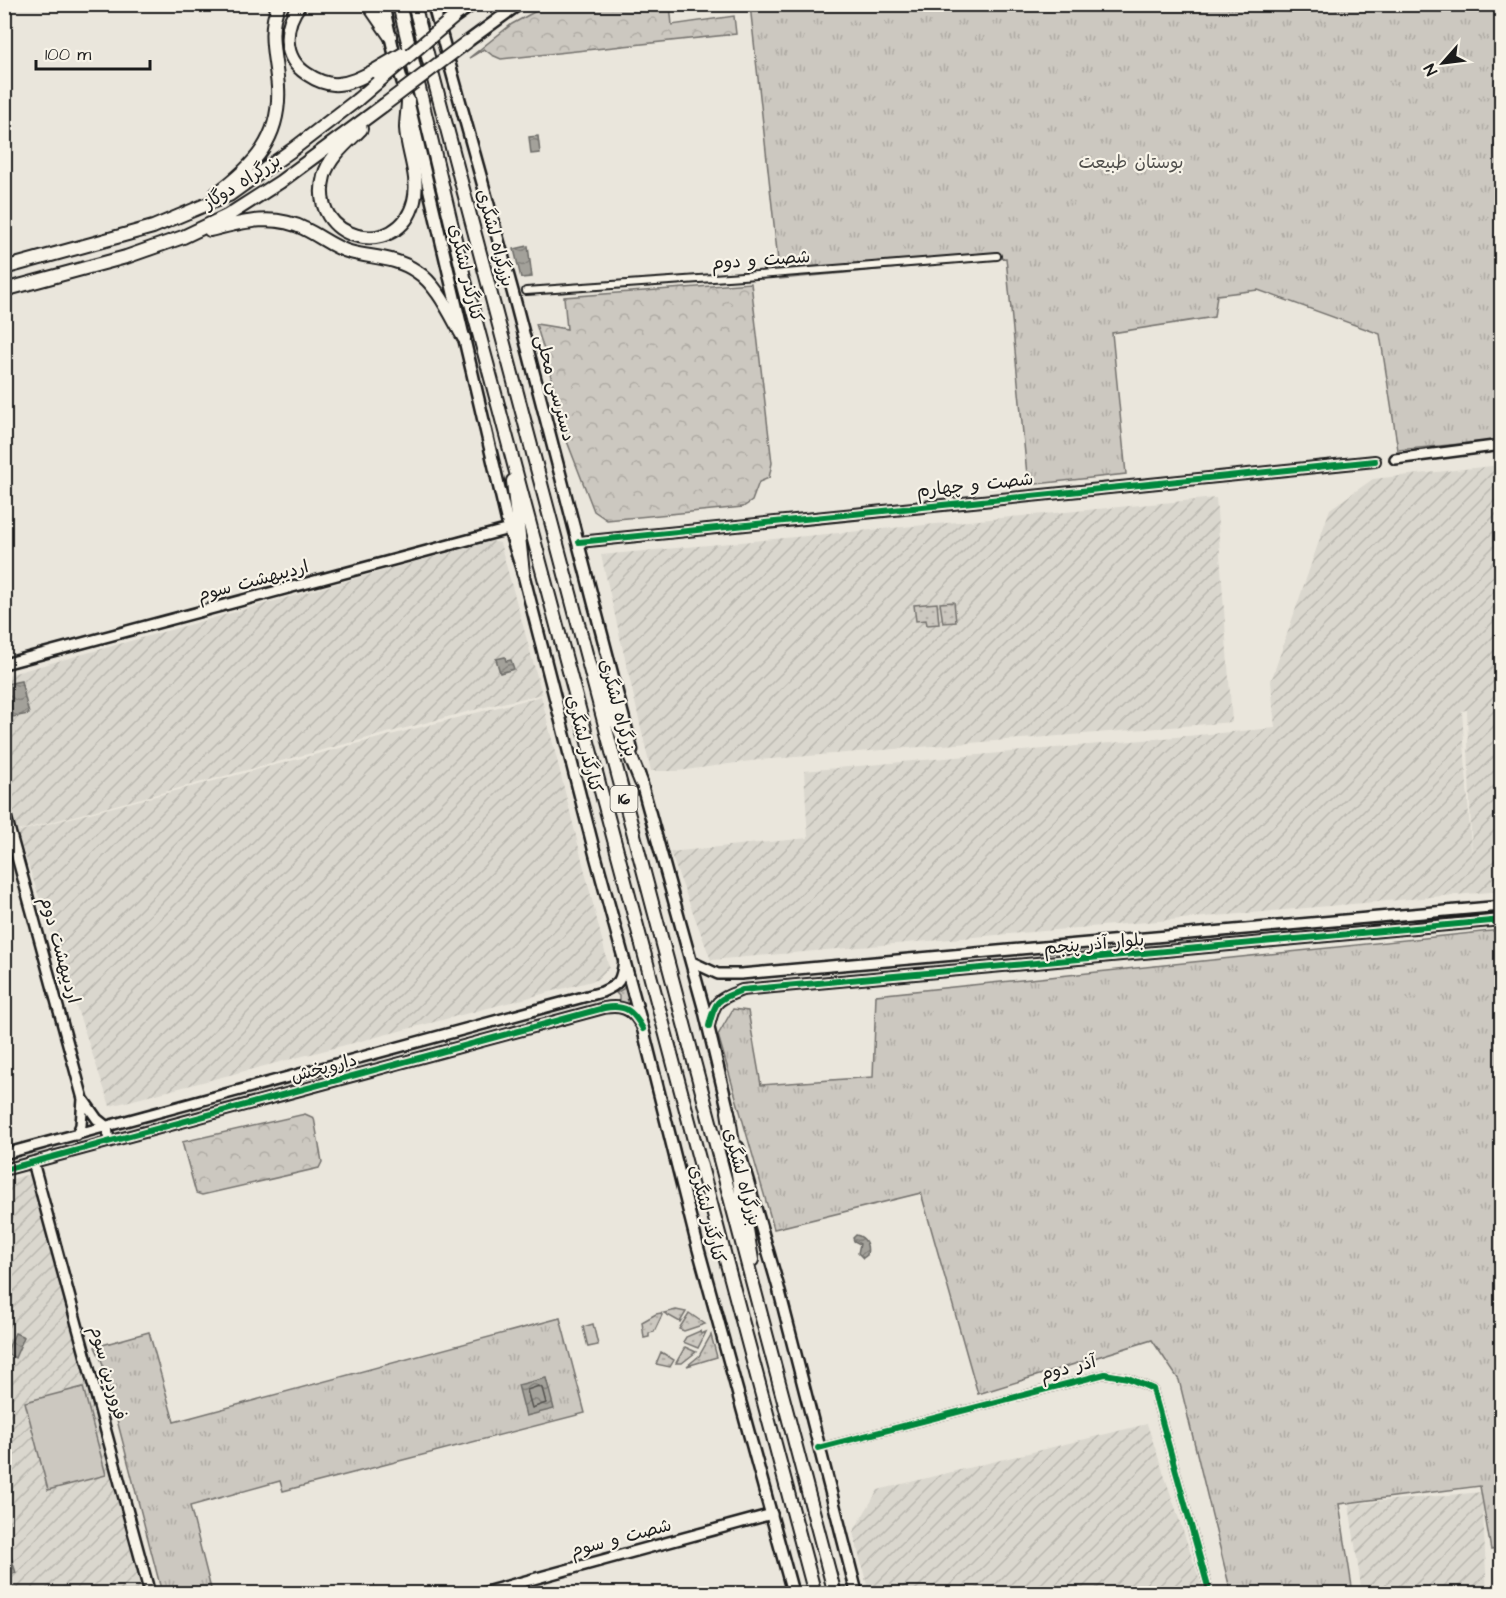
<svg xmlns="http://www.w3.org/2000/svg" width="1506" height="1598" font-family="'Architects Daughter','Playpen Sans Arabic',sans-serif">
	<defs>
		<pattern id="industrial-furrows" width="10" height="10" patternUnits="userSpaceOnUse" patternTransform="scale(1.5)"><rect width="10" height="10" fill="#dad7ce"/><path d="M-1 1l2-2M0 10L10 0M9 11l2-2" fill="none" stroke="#bab8b0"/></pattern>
		<pattern id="grass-dots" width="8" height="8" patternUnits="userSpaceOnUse" patternTransform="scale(1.5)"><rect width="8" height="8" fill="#ccc8c0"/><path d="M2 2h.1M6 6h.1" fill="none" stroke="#afaba4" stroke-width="1.8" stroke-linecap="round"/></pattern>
		<pattern id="forest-crowns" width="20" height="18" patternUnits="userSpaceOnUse" patternTransform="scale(1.5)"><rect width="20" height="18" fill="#ccc8c0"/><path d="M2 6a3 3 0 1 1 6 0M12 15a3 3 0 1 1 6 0" fill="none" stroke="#afaba4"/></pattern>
		<pattern id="park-tufts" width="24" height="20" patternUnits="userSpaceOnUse" patternTransform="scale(1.5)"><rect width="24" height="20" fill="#ccc8c0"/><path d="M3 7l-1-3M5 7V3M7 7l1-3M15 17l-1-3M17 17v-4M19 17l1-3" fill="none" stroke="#afaba4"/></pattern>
		<pattern id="water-waves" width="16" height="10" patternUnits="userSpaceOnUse" patternTransform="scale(1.5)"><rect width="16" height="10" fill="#a3a19a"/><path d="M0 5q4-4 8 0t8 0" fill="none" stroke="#84827d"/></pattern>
	</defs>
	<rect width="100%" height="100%" fill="#eae6dc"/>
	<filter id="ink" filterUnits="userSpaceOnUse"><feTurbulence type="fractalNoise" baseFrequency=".0167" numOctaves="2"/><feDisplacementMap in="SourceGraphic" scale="12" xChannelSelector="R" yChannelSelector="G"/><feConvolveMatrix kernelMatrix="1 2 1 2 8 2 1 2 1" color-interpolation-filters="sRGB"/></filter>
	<g filter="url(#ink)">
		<path fill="url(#industrial-furrows)" fill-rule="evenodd" d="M 1501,465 L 1501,891 L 711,960 L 670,852 L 808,838 L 804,771 L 1275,728 L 1271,681 L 1330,509 L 1373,479 ZM 1466,710 L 1467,710 L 1472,863 L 1462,711 Z
			M 1216,498 L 1232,722 L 758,760 L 678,771 L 651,771 L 601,555 Z
			M 491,541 L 500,543 L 542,694 L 489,706 L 17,831 L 5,782 L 4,676 Z
			M 541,696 L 609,968 L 596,980 L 110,1106 L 17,832 Z
			M 30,1174 L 116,1474 L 141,1593 L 5,1594 L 5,1181 Z
			M 1147,1424 L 1204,1593 L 869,1593 L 853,1532 L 878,1490 Z
			M 1482,1492 L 1487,1593 L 1362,1593 L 1349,1504 Z"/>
		<path fill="url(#grass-dots)" stroke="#74726e" stroke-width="1.5" d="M 954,602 L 956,622 L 943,623 L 940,603 Z
			M 937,603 L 939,624 L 927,625 L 926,620 L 916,621 L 914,605 Z
			M 626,984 L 631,1004 L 619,1003 L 619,996 L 616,993 L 623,989 Z
			M 676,1310 L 686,1312 L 680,1322 L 664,1313 Z
			M 661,1313 L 662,1315 L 654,1332 L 649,1333 L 649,1337 L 644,1338 L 642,1322 L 656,1314 Z
			M 689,1313 L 705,1324 L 684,1331 L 679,1329 Z
			M 700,1331 L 701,1334 L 706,1332 L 698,1348 L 683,1342 L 686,1337 Z
			M 711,1335 L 717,1357 L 687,1366 L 699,1356 Z
			M 685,1347 L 696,1352 L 682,1363 L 676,1363 Z
			M 661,1352 L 674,1360 L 670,1367 L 656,1364 Z"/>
		<path fill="url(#forest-crowns)" stroke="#74726e" stroke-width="1.5" d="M 547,5 L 670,5 L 672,25 L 734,16 L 736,34 L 501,59 L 492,55 L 484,49 L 469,58 L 512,24 Z
			M 751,283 L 772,463 L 769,478 L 759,482 L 752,501 L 743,507 L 607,520 L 594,511 L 565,436 L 547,360 L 536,324 L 567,329 L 564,297 Z
			M 305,1114 L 314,1118 L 322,1162 L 319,1168 L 202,1195 L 196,1193 L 182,1142 Z"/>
		<path fill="url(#park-tufts)" stroke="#74726e" stroke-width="1.5" d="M 750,5 L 1501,5 L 1501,440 L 1398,450 L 1380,334 L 1258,290 L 1217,295 L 1214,317 L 1112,333 L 1126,474 L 1028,485 L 1006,258 L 780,279 Z
			M 1501,930 L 1501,1548 L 1491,1550 L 1480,1486 L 1339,1504 L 1353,1593 L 1231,1593 L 1179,1380 L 1152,1340 L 978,1394 L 921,1193 L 774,1229 L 718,1035 L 733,1009 L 748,1011 L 761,1085 L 873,1077 L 876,995 Z
			M 560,1318 L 585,1413 L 283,1491 L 280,1481 L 190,1506 L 212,1593 L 162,1593 L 102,1362 L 95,1347 L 149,1332 L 174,1422 Z"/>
		<path fill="#ccc8c0" stroke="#74726e" stroke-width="1.5" d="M 593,1324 L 598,1345 L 588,1347 L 583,1327 Z
			M 83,1387 L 106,1475 L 48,1490 L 25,1402 Z"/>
		<path fill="url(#water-waves)" stroke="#6d6c68" stroke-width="1.5" d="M 538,136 L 540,153 L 531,154 L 529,137 Z
			M 528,246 L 532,277 L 521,278 L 514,249 Z
			M 505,657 L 506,661 L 511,660 L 514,669 L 500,673 L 496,659 Z
			M 21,681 L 29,714 L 13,717 L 6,684 Z
			M 856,1235 C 866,1237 869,1246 867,1255 L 863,1258 L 858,1253 L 860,1244 L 854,1241 L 853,1238 Z
			M 15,1333 L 24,1337 L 15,1358 L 6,1353 Z
			M 546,1378 L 554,1409 L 526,1416 L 518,1385 Z
			M 11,1557 L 16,1573 L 5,1576 L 5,1559 Z"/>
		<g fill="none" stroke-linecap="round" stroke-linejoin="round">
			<path stroke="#52514e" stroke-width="1.5" d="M 539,1386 L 542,1388 L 546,1403 L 532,1408 L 527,1390 Z"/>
			<g stroke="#1c1c1c" stroke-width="10">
				<path id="street" d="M 526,291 L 772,274 L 997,256
					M 818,1448 L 1105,1374 L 1128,1378 L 1153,1389 L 1210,1594"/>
			</g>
			<g stroke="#1c1c1c" stroke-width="14">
				<path id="secondary" d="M 1395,459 L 1502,445
					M 579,542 L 1375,461
					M 4,664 L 509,529
					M 4,809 L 83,1099 L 97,1119 L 107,1127 L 109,1142
					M 692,962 L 718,974 L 741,974 L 1502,906
					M 709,1026 C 715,1000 717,1000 742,990 L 1502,920
					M 77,1135 L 81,1125 L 83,1099
					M 4,1154 L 602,992 C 620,984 621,981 624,961
					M 33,1162 L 150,1594
					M 4,1170 L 604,1008 C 619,1005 631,1008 639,1022
					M 478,1594 L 772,1514"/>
			</g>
			<g stroke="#1c1c1c" stroke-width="15">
				<path id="primary" d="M 383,4 L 395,57 L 408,100 L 509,529 L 523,573 L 595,854 L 643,1029 L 697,1244 L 793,1594
					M 433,4 L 513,293 L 632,750
					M 453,18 L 473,4
					M 467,42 L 519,4
					M 639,774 L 704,1009 L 730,1118
					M 738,1147 L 778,1286 L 857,1594"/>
			</g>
			<g stroke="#1c1c1c" stroke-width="16">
				<path id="highway" d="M 300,4 C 283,26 282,58 307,74 C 316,80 327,85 338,84 C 351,83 362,77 374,71
					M 368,4 L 390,36
					M 399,4 L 464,277 L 815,1594
					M 414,4 L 835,1594
					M 361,129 C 348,142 329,157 324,176 C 307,241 399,262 414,201 C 420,177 407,151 406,128 C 406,119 408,109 408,100
					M 216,194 C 254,166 281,138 278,87 C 276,58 266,32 279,4
					M 210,230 C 242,222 274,213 305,229 C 320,236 334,248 350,252 C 373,258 396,257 416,271 C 438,285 451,316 464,338
					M 4,268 L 153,227 L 229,195 L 292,150 L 357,100
					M 4,290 L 126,257 L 183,237 L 227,216 L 280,182 L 384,105
					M 513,481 L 523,573
					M 599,680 L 641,782
					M 728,1112 L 752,1260"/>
			</g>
			<use href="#street" stroke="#f7f3e8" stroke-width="6"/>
			<use href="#secondary" stroke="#f7f3e8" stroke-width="9"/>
			<use href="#primary" stroke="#f7f3e8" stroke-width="10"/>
			<use href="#highway" stroke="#f7f3e8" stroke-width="12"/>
			<g stroke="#1c1c1c" stroke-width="16" stroke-linecap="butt">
				<path id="highway-bridge" d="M 374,71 L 403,54
					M 357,100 L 453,18
					M 384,105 L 467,42"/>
			</g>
			<use href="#highway-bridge" stroke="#f7f3e8" stroke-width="12"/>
			<g stroke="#f7f3e8" stroke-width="10">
				<path id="cycleway" d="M 579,542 L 1375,461
					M 709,1026 C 715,1000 717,1000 742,990 L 1502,920
					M 4,1170 L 604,1008 C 626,1004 633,1011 643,1029
					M 818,1448 L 1105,1374 L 1128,1378 L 1153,1389 L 1210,1594"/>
			</g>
			<use href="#cycleway" stroke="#00873e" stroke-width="6"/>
		</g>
	</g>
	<g text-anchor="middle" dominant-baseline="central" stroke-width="4.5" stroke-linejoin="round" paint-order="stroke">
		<rect fill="#f7f3e8" stroke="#5e5c59" stroke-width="1.5" x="610.5" y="786" width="27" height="26" rx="4.5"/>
		<g font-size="16" font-weight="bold" fill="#1c1c1c">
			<text x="624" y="799">16</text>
		</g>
		<g font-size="18" fill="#51504d" stroke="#f7f3e8">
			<text x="1131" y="162">بوستان طبیعت</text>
		</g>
		<g font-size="18" fill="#1c1c1c" stroke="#f7f3e8">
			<text transform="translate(242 182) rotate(-32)">بزرگراه دوگاز</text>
			<text transform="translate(495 238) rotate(75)">بزرگراه لشگری</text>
			<text transform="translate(761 260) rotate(-4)">شصت و دوم</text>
			<text transform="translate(466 273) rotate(77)">کنارگذر لشگری</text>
			<text transform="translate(555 388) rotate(75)">دسترسی محلی</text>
			<text transform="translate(975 485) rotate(-6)">شصت و چهارم</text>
			<text transform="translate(253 581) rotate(-15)">اردیبهشت سوم</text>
			<text transform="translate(618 708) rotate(75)">بزرگراه لشگری</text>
			<text transform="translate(584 744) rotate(76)">کنارگذر لشگری</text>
			<text transform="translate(1094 944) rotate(-5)">بلوار آذر پنجم</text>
			<text transform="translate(60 950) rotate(75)">اردیبهشت دوم</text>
			<text transform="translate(324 1068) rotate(-15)">داروپخش</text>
			<text transform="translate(742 1177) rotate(75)">بزرگراه لشگری</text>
			<text transform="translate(707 1214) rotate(76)">کنارگذر لشگری</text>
			<text transform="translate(1068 1368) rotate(-14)">آذر دوم</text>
			<text transform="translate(108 1373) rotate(75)">فروردین سوم</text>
			<text transform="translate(621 1538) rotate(-15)">شصت و سوم</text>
		</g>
	</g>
	<rect width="1506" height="1598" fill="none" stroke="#f7f3e8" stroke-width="24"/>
	<rect x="12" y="12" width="1482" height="1574" fill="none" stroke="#1c1c1c" stroke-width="2" filter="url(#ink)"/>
	<g transform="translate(1443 63) rotate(242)" stroke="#f7f3e8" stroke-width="4.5" paint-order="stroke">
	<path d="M0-4.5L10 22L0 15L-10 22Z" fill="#1c1c1c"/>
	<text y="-9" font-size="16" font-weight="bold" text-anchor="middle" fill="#1c1c1c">N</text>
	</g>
	<path d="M36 60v9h114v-9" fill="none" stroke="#1c1c1c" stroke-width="3"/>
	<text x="45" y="60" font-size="18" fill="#1c1c1c" stroke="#f7f3e8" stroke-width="4.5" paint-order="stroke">100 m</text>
</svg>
